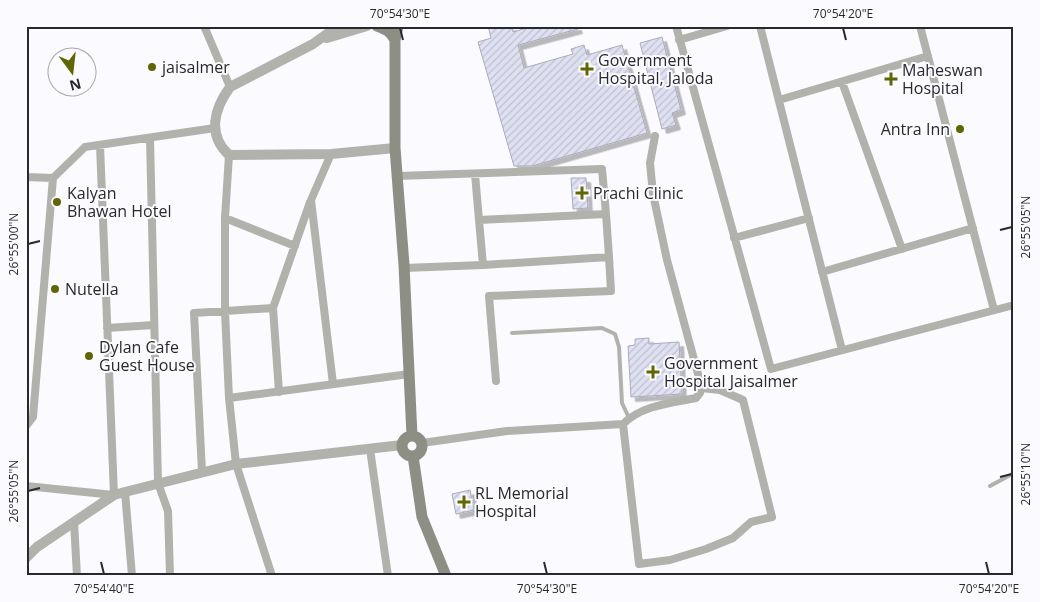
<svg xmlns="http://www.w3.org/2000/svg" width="1040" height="602" font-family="'Open Sans',sans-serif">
	<defs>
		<pattern id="building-hatch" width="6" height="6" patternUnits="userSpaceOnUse" patternTransform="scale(1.25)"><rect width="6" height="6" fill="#dfe0f1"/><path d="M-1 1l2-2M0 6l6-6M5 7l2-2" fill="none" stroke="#bfc0cf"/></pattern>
		<filter id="shadow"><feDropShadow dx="4.5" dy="4.5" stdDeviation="0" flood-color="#0004"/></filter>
	</defs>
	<rect width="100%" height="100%" fill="#fbfbff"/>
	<path fill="url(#building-hatch)" stroke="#ababbc" filter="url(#shadow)" d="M 488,26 L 512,26 L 513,32 L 533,26 L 577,26 L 578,29 L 518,45 L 524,68 L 573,54 L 571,49 L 584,45 L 587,55 L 622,45 L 647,133 L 532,166 L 514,166 L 478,42 L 491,38 Z
		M 662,37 L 681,110 L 672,113 L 676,125 L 662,129 L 640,43 Z
		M 571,178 L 586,178 L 588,208 L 573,209 Z
		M 649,338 L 649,344 L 679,342 L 682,394 L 631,397 L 628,346 L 635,345 L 635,339 Z
		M 470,490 L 474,510 L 456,514 L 452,494 Z"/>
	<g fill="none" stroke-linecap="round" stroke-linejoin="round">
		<path stroke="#b1b2ab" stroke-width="4" d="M 512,333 L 602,328 L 615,334 L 619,347 L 622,403 L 629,418
			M 990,486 L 1014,473"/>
		<path stroke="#b1b2ab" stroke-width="8" d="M 204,26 L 230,87
			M 676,26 L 771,369 L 1014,305
			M 760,26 L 842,350
			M 920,26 L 994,310
			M 679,40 L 727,26
			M 842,82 L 902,249
			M 779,100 L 928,56
			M 150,138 L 158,483 L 168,511 L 170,576
			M 331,154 L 311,200 L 333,384
			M 229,155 L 225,218 L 225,312 L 229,398 L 236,464 L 272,576
			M 397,176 L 602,169 L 606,214 L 479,220 L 475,174
			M 26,177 L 53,178 L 85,147 L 215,128
			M 225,218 L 295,246
			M 479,220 L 483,265 L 609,257 L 606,214
			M 734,238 L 809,218
			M 404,268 L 483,265
			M 822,272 L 973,228
			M 107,328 L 154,325
			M 496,381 L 489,296 L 611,291 L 609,257
			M 279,392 L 273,308 L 310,202
			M 229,398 L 409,374
			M 623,424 C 642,405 672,403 696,398 L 700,393 L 701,385 L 667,260 L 653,194 L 650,163 L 655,136
			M 26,426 L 33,417 L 53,178
			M 422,443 L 507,431 L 623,424 L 639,564 L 670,560 L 706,549 L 733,538 L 751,522 L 772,517 L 743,400 L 720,390 L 701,388
			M 370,449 L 388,576
			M 202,472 L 194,313 L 273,308
			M 26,486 L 114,495 L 100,145
			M 125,492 L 132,576
			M 74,522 L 77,576"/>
		<path stroke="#b1b2ab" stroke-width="10" d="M 338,26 L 313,44 L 230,87 C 214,109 207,135 229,155 L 331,154 L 395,148
			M 327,38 L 367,26
			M 26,558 L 37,547 L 114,495 L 125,492 L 236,464 L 402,445"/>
		<path stroke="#8d8f84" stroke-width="11" d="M 377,26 C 386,29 391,32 395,40
			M 398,26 L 395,40 L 395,148 L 404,265 L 412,436
			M402 446a10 10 0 1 1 20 0a10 10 0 1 1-20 0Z
			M 413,456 L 422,517 L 446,576"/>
	</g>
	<path fill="none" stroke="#28282f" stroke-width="2" d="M 400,28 L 403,40M 843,28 L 846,40M 1000,230 L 1012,227M 28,244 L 40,241M 1000,477 L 1012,474M 28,491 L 40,488M 101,562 L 104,574M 544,562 L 547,574M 986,562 L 989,574"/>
	<g fill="#606604" stroke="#fbfbff" stroke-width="2">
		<circle cx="152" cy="67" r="5"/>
		<path d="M584.5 61.5h5v5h5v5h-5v5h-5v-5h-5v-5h5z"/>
		<path d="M888.5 71.5h5v5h5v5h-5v5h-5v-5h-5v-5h5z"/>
		<circle cx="960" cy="129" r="5"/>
		<path d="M579.5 185.5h5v5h5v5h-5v5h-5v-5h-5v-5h5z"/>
		<circle cx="57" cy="202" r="5"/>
		<circle cx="55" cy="289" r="5"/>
		<circle cx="89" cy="356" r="5"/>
		<path d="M650.5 364.5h5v5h5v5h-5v5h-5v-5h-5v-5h5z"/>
		<path d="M461.5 494.5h5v5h5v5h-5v5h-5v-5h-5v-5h5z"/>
	</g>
	<g text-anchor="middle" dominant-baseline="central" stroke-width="4" stroke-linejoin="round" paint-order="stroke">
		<g font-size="16" fill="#28282f" stroke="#fbfbff" text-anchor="start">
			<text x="598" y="60">Government<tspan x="598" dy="18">Hospital, Jaloda</tspan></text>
			<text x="162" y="67">jaisalmer</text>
			<text x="902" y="70">Maheswan<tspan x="902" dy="18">Hospital</tspan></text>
			<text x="950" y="129" text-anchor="end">Antra Inn</text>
			<text x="67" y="193">Kalyan<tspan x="67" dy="18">Bhawan Hotel</tspan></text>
			<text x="593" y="193">Prachi Clinic</text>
			<text x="65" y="289">Nutella</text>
			<text x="99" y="347">Dylan Cafe<tspan x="99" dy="18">Guest House</tspan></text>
			<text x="664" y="363">Government<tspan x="664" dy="18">Hospital Jaisalmer</tspan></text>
			<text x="475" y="493">RL Memorial<tspan x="475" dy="18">Hospital</tspan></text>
		</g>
	</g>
	<rect width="1040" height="602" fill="none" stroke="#fbfbff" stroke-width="55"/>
	<g transform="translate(72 72) rotate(165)"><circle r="24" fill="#fbfbff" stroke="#a7a7ac"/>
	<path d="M0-4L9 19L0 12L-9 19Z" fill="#606604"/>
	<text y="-8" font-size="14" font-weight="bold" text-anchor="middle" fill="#28282f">N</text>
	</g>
	<rect x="28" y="28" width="984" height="546" fill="none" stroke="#28282f" stroke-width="2"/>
	<g font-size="12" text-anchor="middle" fill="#28282f">
		<text x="400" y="18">70°54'30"E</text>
		<text x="843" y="18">70°54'20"E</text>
		<text transform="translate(1026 227) rotate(-90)" y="4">26°55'05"N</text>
		<text transform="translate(14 244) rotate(-90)" y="4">26°55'00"N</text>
		<text transform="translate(1026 474) rotate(-90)" y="4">26°55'10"N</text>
		<text transform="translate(14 491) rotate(-90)" y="4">26°55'05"N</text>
		<text x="104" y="593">70°54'40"E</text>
		<text x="547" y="593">70°54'30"E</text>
		<text x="989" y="593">70°54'20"E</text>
	</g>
</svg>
